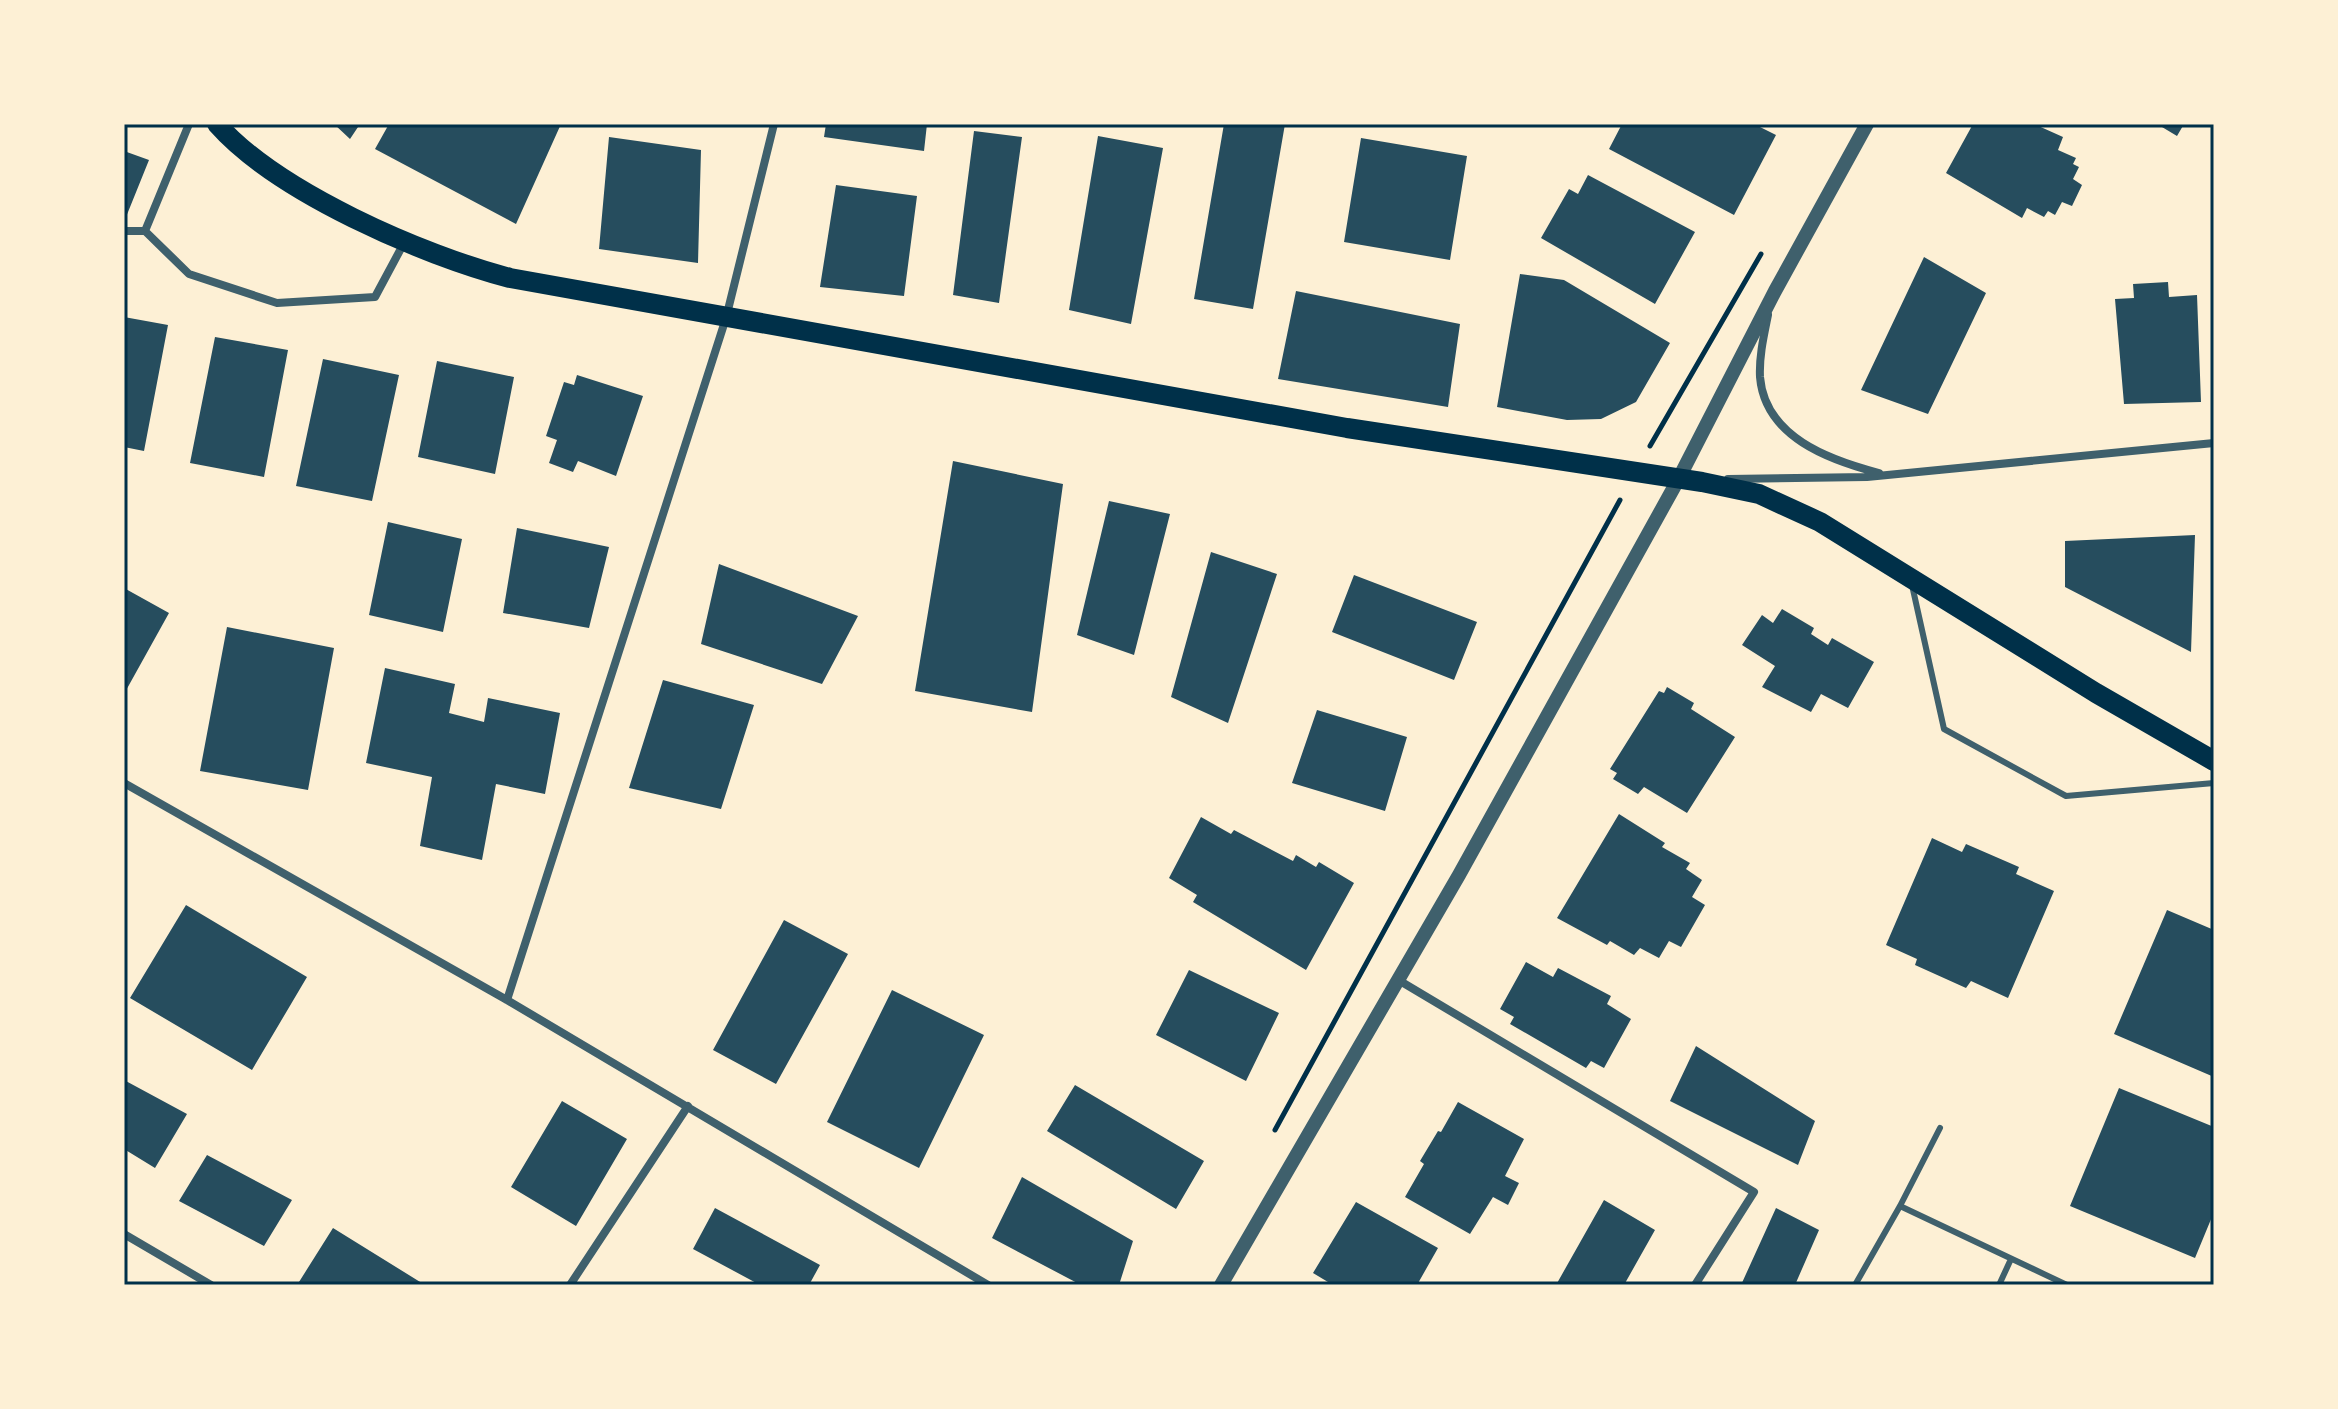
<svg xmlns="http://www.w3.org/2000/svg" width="2338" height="1409" font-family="'Sofia Sans Condensed',sans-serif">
	<rect width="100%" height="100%" fill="#fdf0d5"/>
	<path fill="#264d5e" d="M 334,124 L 360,124 L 350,139 Z
		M 389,124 L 561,124 L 516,224 L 375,149 Z
		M 826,124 L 927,124 L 924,151 L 824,137 Z
		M 1224,124 L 1285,124 L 1253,309 L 1194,299 Z
		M 1622,124 L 1754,124 L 1776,135 L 1734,215 L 1609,149 Z
		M 1973,124 L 2034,124 L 2063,137 L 2058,150 L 2076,158 L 2073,164 L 2079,167 L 2073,179 L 2082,185 L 2072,206 L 2062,202 L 2055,215 L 2048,211 L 2044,217 L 2027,208 L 2022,218 L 1946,173 Z
		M 2157,124 L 2184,124 L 2177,136 Z
		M 974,131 L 1022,137 L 999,303 L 953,295 Z
		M 1098,136 L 1163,148 L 1131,324 L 1069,310 Z
		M 609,137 L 701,150 L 698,263 L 599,249 Z
		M 1361,138 L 1467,156 L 1450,260 L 1344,242 Z
		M 124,151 L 149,160 L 124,222 Z
		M 1588,175 L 1695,232 L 1655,304 L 1541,238 L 1569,189 L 1578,194 Z
		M 836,185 L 917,196 L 904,296 L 820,287 Z
		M 1924,257 L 1986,293 L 1928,414 L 1861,390 Z
		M 1520,274 L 1564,280 L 1670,343 L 1636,402 L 1601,419 L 1567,420 L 1497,407 Z
		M 2168,282 L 2169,297 L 2197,295 L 2201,402 L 2124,404 L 2115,299 L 2134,298 L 2133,284 Z
		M 1296,291 L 1460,324 L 1448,407 L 1278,379 Z
		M 124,317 L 168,325 L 144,451 L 124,447 Z
		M 215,337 L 288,350 L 264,477 L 190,463 Z
		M 323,359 L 399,375 L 372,501 L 296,486 Z
		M 437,361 L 514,377 L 495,474 L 418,457 Z
		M 577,375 L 643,396 L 616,476 L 578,461 L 573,472 L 549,463 L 557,440 L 546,436 L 564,382 L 574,385 Z
		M 953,461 L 1063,484 L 1032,712 L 915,691 Z
		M 1109,501 L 1170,514 L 1134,655 L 1077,635 Z
		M 388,522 L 462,539 L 443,632 L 369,615 Z
		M 517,528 L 609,547 L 589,628 L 503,613 Z
		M 2195,535 L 2191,652 L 2065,587 L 2065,541 Z
		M 1211,552 L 1277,574 L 1228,723 L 1171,697 Z
		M 719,564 L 858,616 L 822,684 L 701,644 Z
		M 1354,575 L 1477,622 L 1454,680 L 1332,632 Z
		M 124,588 L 169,613 L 124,694 Z
		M 1782,609 L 1814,628 L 1811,634 L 1828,645 L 1832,638 L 1874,662 L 1848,708 L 1821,694 L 1811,712 L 1762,687 L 1775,666 L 1742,645 L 1762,615 L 1773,623 Z
		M 227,627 L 334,648 L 308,790 L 200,771 Z
		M 385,668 L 455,684 L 449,713 L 484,722 L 488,698 L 560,713 L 545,794 L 496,784 L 482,860 L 420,846 L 432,777 L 366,763 Z
		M 663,680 L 754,705 L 721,809 L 629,788 Z
		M 1667,687 L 1694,703 L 1691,709 L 1735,737 L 1687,813 L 1644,787 L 1638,794 L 1613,779 L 1617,773 L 1610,769 L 1659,691 L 1664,693 Z
		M 1317,710 L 1407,737 L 1385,811 L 1292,783 Z
		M 1619,814 L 1665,843 L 1662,847 L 1690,863 L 1686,869 L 1702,880 L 1692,897 L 1705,905 L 1681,947 L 1669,941 L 1659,958 L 1640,948 L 1634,955 L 1610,941 L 1607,945 L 1557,918 Z
		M 1201,817 L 1231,834 L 1234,830 L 1293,861 L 1296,855 L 1316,867 L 1319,862 L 1354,883 L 1306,970 L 1193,902 L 1197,895 L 1169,878 Z
		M 1932,838 L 1962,852 L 1966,844 L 2019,867 L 2016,874 L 2054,891 L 2008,998 L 1971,981 L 1966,988 L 1915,965 L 1917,959 L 1886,945 Z
		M 186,905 L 307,977 L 252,1070 L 130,998 Z
		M 2167,910 L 2214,930 L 2214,1077 L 2114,1034 Z
		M 784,920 L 848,954 L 776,1084 L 713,1050 Z
		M 1526,962 L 1553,977 L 1558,968 L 1611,996 L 1607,1004 L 1631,1019 L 1604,1068 L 1591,1061 L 1586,1068 L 1510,1024 L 1514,1017 L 1500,1009 Z
		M 1189,970 L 1279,1013 L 1246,1081 L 1156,1035 Z
		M 892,990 L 984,1035 L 919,1168 L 827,1122 Z
		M 1696,1046 L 1815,1121 L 1798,1165 L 1670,1101 Z
		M 124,1080 L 187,1114 L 155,1168 L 124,1149 Z
		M 1075,1085 L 1204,1161 L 1176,1209 L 1047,1131 Z
		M 2119,1088 L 2214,1127 L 2214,1212 L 2195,1258 L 2070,1206 Z
		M 562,1101 L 627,1139 L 576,1226 L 511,1187 Z
		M 1458,1102 L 1524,1139 L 1505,1176 L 1519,1183 L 1508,1205 L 1493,1197 L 1470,1234 L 1405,1197 L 1424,1164 L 1420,1161 L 1438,1131 L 1441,1132 Z
		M 207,1155 L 292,1200 L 264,1246 L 179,1201 Z
		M 1022,1177 L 1133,1241 L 1119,1285 L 1081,1285 L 992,1238 Z
		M 1604,1200 L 1655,1230 L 1624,1285 L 1556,1285 Z
		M 1356,1202 L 1438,1248 L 1417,1285 L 1333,1285 L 1313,1273 Z
		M 715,1208 L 820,1265 L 809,1285 L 760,1285 L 693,1249 Z
		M 1776,1208 L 1819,1230 L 1795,1285 L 1741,1285 Z
		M 333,1228 L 425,1285 L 303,1285 L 299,1282 Z"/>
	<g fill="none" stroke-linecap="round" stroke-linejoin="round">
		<path stroke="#003049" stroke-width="5" d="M 1650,446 L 1761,254
			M 1275,1130 L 1620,500"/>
		<path stroke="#3f606c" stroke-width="6" d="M 1912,585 L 1944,729 L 2066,796 L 2214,783
			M 1900,1206 L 2067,1285
			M 1855,1285 L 1900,1206 L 1940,1128
			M 1999,1285 L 2011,1259"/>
		<path stroke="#3f606c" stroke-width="8" d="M 189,124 L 145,231 L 189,274 L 277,303 L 375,297 L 405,241
			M 124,231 L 145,231
			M 1768,315 C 1764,335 1759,356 1760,377 C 1765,437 1829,460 1879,473
			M 1728,479 L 1867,477 L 2214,443
			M 124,783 L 507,1000 L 988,1285
			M 1400,981 L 1754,1192 L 1695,1285
			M 507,1000 L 726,318 L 774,124
			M 124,1234 L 211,1285
			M 570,1285 L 688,1106"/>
		<path stroke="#3f606c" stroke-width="14" d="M 1221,1285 L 1459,875 L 1678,480 L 1775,291 L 1867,124"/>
		<path stroke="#003049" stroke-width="20" d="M 217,124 C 277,192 422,255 510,278 L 1347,428 L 1702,482 L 1759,494 L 1820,522 L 2096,693 L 2214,761"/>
	</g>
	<rect width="2338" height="1409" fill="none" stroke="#fdf0d5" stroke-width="252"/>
	<rect x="126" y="126" width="2086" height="1157" fill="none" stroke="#003049" stroke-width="3"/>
</svg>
